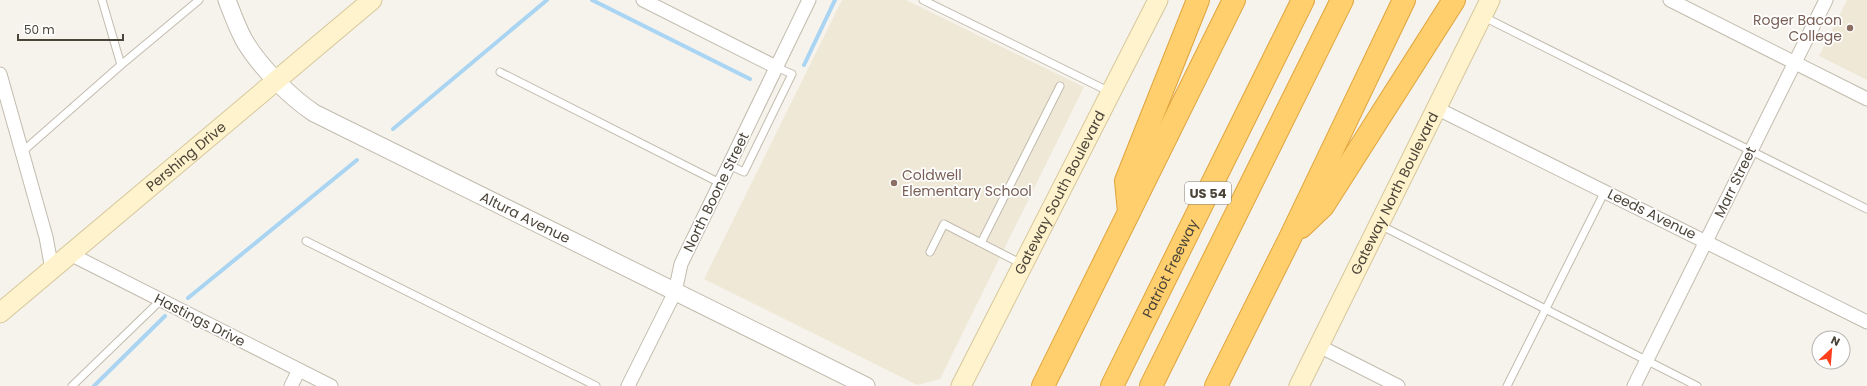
<svg xmlns="http://www.w3.org/2000/svg" width="1867" height="386" font-family="Poppins,sans-serif">
	<rect width="100%" height="100%" fill="#f6f3ec"/>
	<path fill="#efe8d6" d="M 842,0 L 906,0 L 1084,87 L 940,379 L 917,385 L 704,279 Z
		M 1847,0 L 1867,0 L 1867,80 L 1819,56 Z"/>
	<g fill="none" stroke-linecap="round" stroke-linejoin="round">
		<path stroke="#a9d4f2" stroke-width="4" d="M 592,0 L 750,79
			M 804,65 L 835,0
			M 393,129 L 547,0
			M 188,298 L 357,160
			M 94,386 L 165,316"/>
		<g stroke="#c2bbae" stroke-width="9">
			<path id="service" d="M 102,0 L 121,65
				M 923,0 L 1110,92
				M 1482,16 L 1867,209
				M 500,72 L 720,183
				M 22,152 L 121,65 L 199,0
				M 729,165 L 744,172 L 792,74 L 776,67
				M 1380,225 L 1697,386
				M 306,241 L 596,386
				M 981,243 L 1060,86
				M 930,252 L 944,224 L 1022,264
				M 72,386 L 161,300
				M 1507,386 L 1605,191"/>
		</g>
		<g stroke="#c2bbae" stroke-width="15">
			<path id="minor" d="M 643,0 L 776,67
				M 1670,0 L 1867,99
				M 0,74 L 46,237 L 52,269
				M 1436,108 L 1867,322
				M 70,254 L 331,386
				M 1319,346 L 1398,386
				M 291,386 L 299,370
				M 628,386 L 675,292 L 681,264 L 809,0
				M 1634,386 L 1826,0"/>
		</g>
		<g stroke="#c2bbae" stroke-width="19">
			<g id="tertiary">
				<path id="s1" d="M 227,0 C 232,13 237,27 244,40 C 259,66 290,97 314,113 L 866,386"/>
			</g>
		</g>
		<g stroke="#d6c79b" stroke-width="21">
			<g id="secondary">
				<path id="s2" d="M 0,313 L 372,0"/>
				<path id="s3" d="M 961,386 L 1158,0"/>
				<path id="s4" d="M 1299,386 L 1490,0"/>
			</g>
		</g>
		<g stroke="#e0a43c" stroke-width="24">
			<g id="motorway">
				<path d="M 1129,212 L 1126,181 L 1198,0"/>
				<path d="M 1301,227 L 1323,206 L 1454,0"/>
				<path d="M 1043,386 L 1234,0"/>
				<path id="s5" d="M 1112,386 L 1303,0"/>
				<path d="M 1151,386 L 1342,0"/>
				<path d="M 1216,386 L 1291,236 L 1404,0"/>
			</g>
		</g>
		<use href="#service" stroke="#fff" stroke-width="7"/>
		<use href="#minor" stroke="#fff" stroke-width="13"/>
		<use href="#tertiary" stroke="#fff" stroke-width="17"/>
		<use href="#secondary" stroke="#fff3cd" stroke-width="19"/>
		<use href="#motorway" stroke="#ffcf6e" stroke-width="22"/>
	</g>
	<g fill="#8d6e63" stroke="#fff" stroke-width="1.5">
		<circle cx="1850" cy="28" r="4"/>
		<circle cx="894" cy="183" r="4"/>
	</g>
	<g text-anchor="middle" dominant-baseline="central" stroke-width="3.5" stroke-linejoin="round" paint-order="stroke">
		<rect fill="#fff" stroke="#817c74" stroke-width="1" x="1185" y="182" width="46" height="22" rx="3"/>
		<g font-size="13" font-weight="bold" fill="#4b4439">
			<text x="1208" y="193">US 54</text>
		</g>
		<g font-size="14" fill="#785e54" stroke="#fff" text-anchor="end">
			<text x="1842" y="20">Roger Bacon<tspan x="1842" dy="16">College</tspan></text>
			<text x="902" y="175" text-anchor="start">Coldwell<tspan x="902" dy="16">Elementary School</tspan></text>
		</g>
		<g font-size="14" fill="#4b4439" stroke="#fff">
			<text stroke="none"><textPath href="#s2" startOffset="243">Pershing Drive</textPath></text>
			<text transform="translate(1735 182) rotate(-64)">Marr Street</text>
			<text transform="translate(716 192) rotate(-64)">North Boone Street</text>
			<text stroke="none"><textPath href="#s3" startOffset="217">Gateway South Boulevard</textPath></text>
			<text stroke="none"><textPath href="#s4" startOffset="215">Gateway North Boulevard</textPath></text>
			<text transform="translate(1652 214) rotate(26)">Leeds Avenue</text>
			<text stroke="none"><textPath href="#s1" startOffset="381">Altura Avenue</textPath></text>
			<text stroke="none"><textPath href="#s5" startOffset="131">Patriot Freeway</textPath></text>
			<text transform="translate(200 320) rotate(27)">Hastings Drive</text>
		</g>
	</g>
	<g transform="translate(1831 350) rotate(26)"><circle r="19" fill="#ffffff" stroke="#b7b4b0"/>
	<path d="M0-3L7 15L0 10L-7 15Z" fill="#fc3f1d"/>
	<text y="-6" font-size="11" font-weight="bold" text-anchor="middle" fill="#4b4439">N</text>
	</g>
	<path d="M18 34v6h105v-6" fill="none" stroke="#4b4439" stroke-width="2"/>
	<text x="24" y="34" font-size="12" fill="#4b4439" stroke="#ffffff" stroke-width="3" paint-order="stroke">50 m</text>
</svg>
